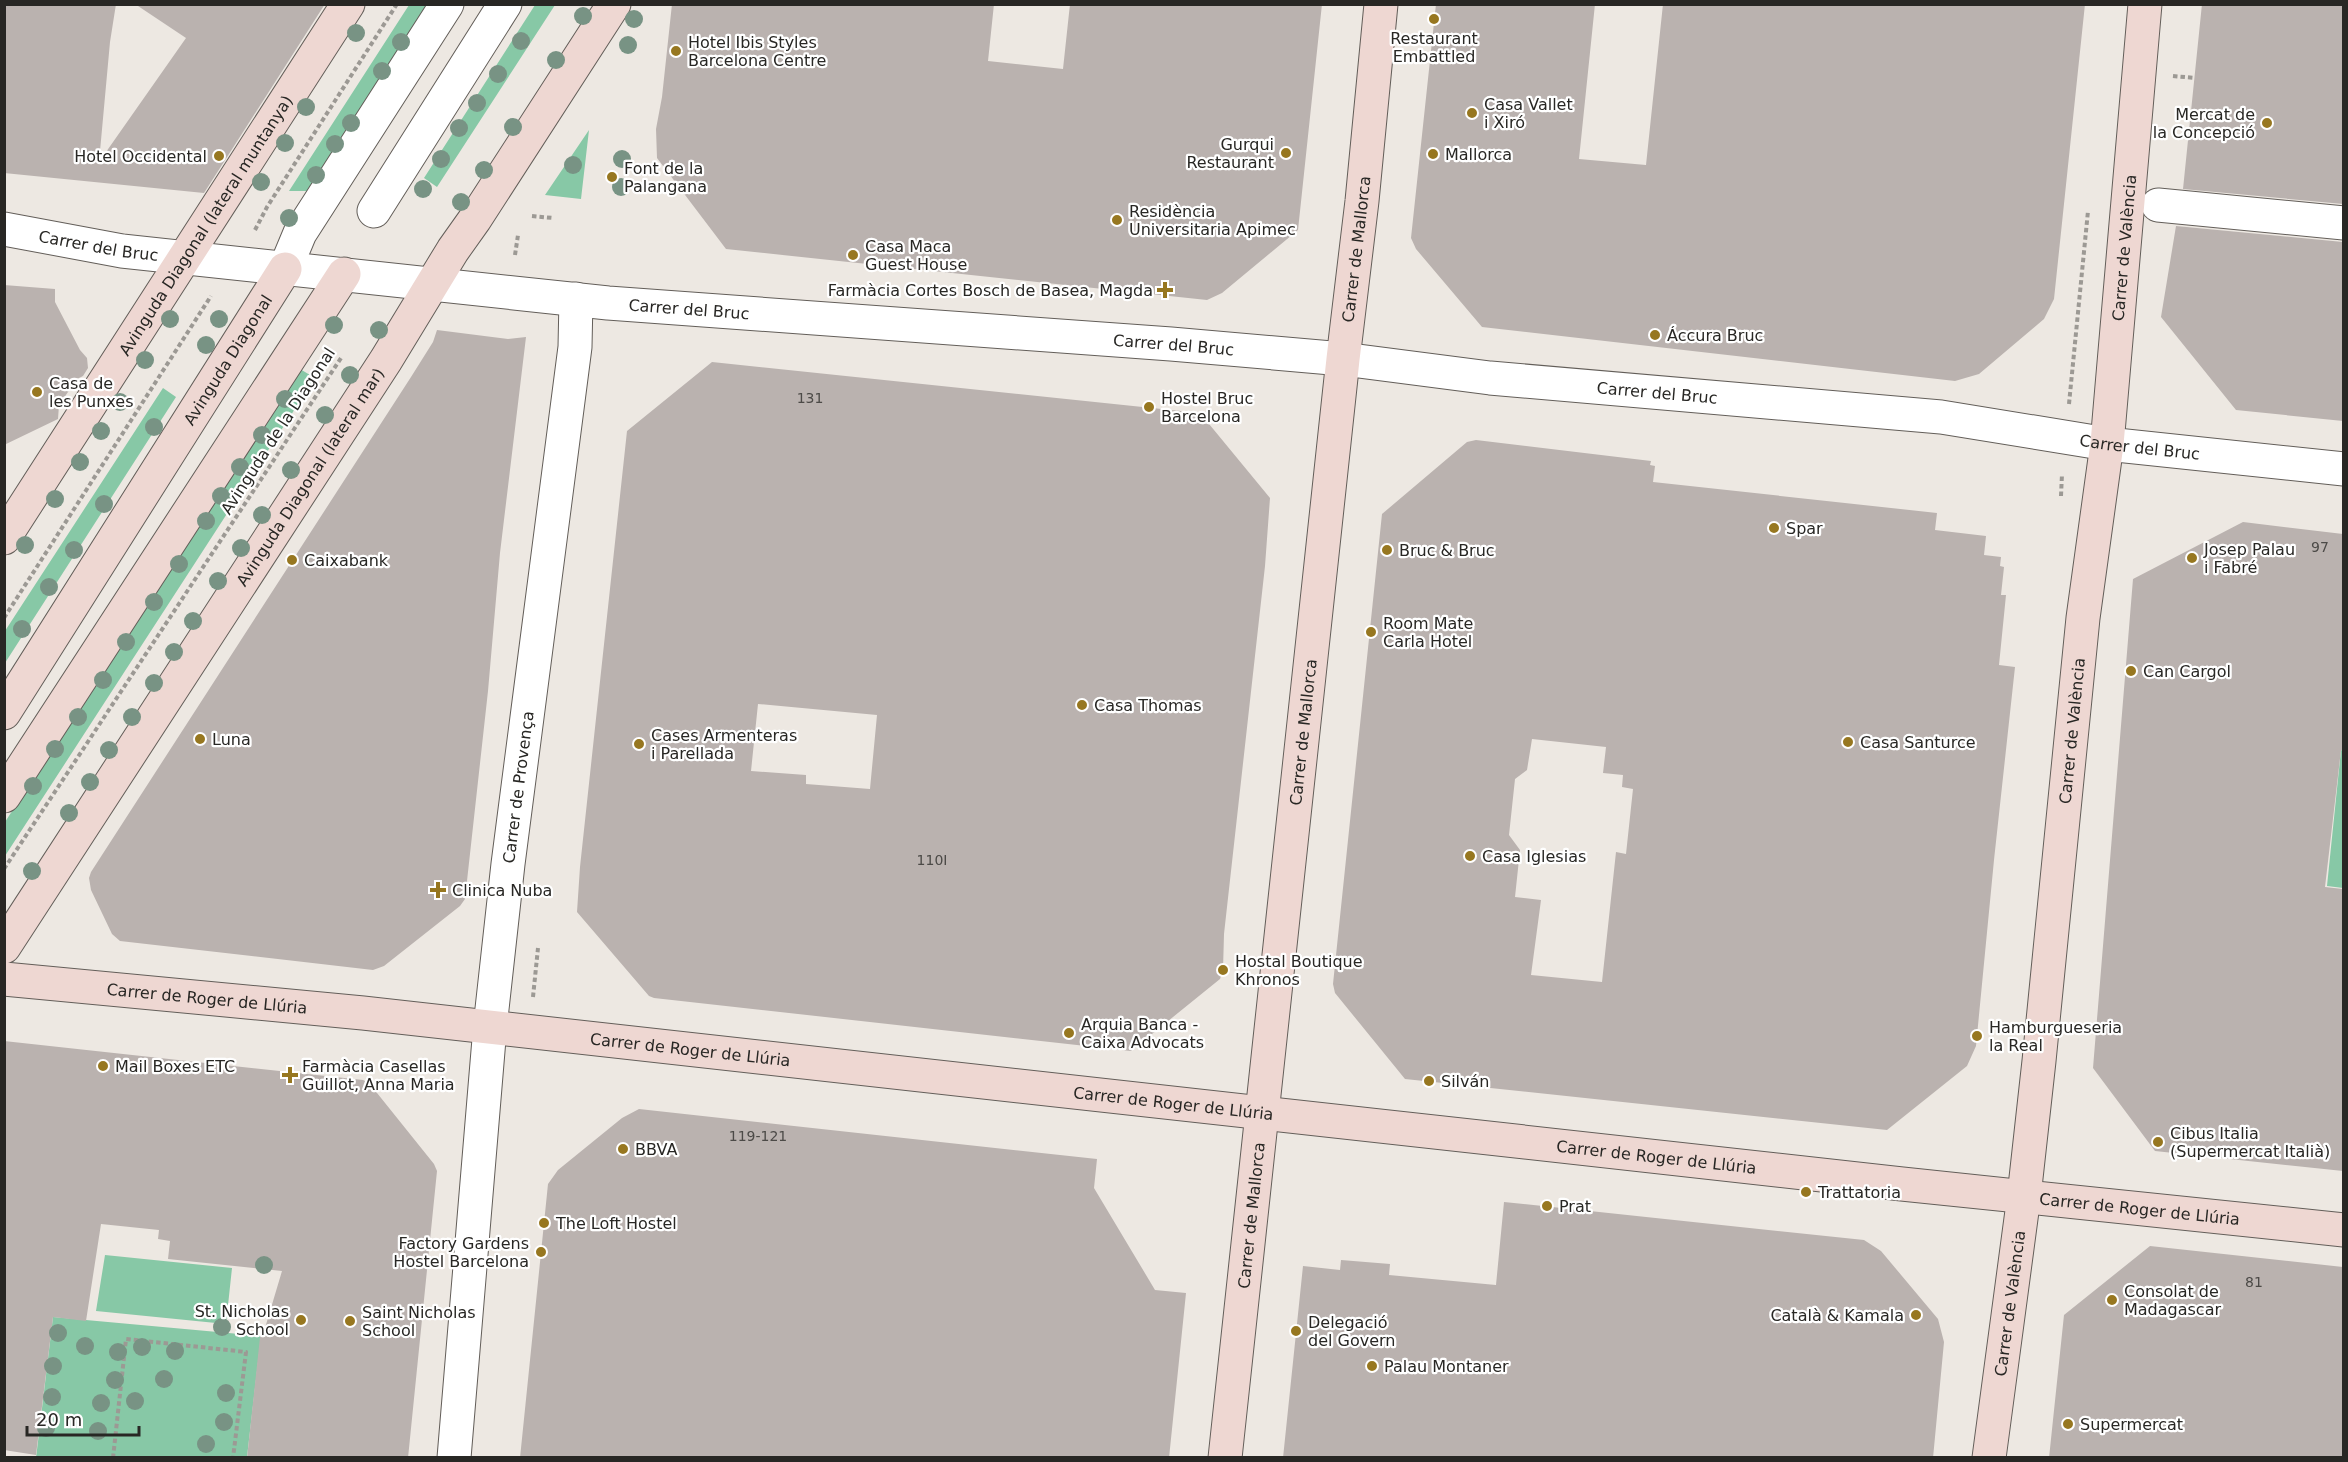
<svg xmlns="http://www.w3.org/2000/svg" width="2348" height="1462" font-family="'DejaVu Sans',sans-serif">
	<rect width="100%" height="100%" fill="#ede8e2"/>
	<path fill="#87c8a6" d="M 409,5 L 430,5 L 309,191 L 289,191 Z
		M 535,5 L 555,5 L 437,187 L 424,178 Z
		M 589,130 L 581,199 L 545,195 Z
		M 300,369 L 315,378 L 5,856 L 5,822 Z
		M 163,388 L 176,397 L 5,663 L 5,631 Z
		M 2341,750 L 2343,751 L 2343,888 L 2327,886 Z
		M 105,1255 L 232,1268 L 226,1324 L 96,1311 Z
		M 53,1317 L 261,1336 L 247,1457 L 36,1458 Z"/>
	<path fill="#bab2af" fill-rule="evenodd" d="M 4,4 L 116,4 L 110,42 L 99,162 L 186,38 L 135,4 L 325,4 L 204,193 L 4,173 Z
		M 672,4 L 994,4 L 988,61 L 1063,69 L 1070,4 L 1322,4 L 1298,230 L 1222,293 L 1207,300 L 726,249 L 657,158 L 656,129 L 662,97 Z
		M 1436,4 L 1595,4 L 1579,159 L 1646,165 L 1663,4 L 2085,4 L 2054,299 L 2044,319 L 1979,374 L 1955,381 L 1482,327 L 1416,249 L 1411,238 Z
		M 2202,4 L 2343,4 L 2343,204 L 2183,189 Z
		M 2176,226 L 2343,242 L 2343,421 L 2236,410 L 2161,317 Z
		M 4,285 L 55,289 L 55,302 L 80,350 L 87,358 L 88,368 L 83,376 L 77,379 L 59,405 L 58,419 L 4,445 Z
		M 437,330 L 508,339 L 526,337 L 500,553 L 488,691 L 465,899 L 460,906 L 384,966 L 373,970 L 120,941 L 112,934 L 91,890 L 89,878 L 91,872 L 411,377 L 433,342 Z
		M 712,362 L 1200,413 L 1270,498 L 1265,566 L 1224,934 L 1223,970 L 1220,979 L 1131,1051 L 654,998 L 649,996 L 577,912 L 580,867 L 627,431 ZM 758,704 L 877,715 L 870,789 L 806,784 L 806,775 L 751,771 Z
		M 1476,440 L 1651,461 L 1650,465 L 1655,466 L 1653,482 L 1937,513 L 1935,530 L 1986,536 L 1984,555 L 2001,557 L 2000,566 L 2004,567 L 2001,595 L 2006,595 L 1999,665 L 2015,667 L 1994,860 L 1976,1046 L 1967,1066 L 1887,1130 L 1405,1079 L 1335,993 L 1333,984 L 1382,514 L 1467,442 ZM 1532,739 L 1606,747 L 1603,773 L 1623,775 L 1622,787 L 1633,789 L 1626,854 L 1616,852 L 1602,982 L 1531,975 L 1541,900 L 1515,897 L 1520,850 L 1509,835 L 1515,779 L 1527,770 Z
		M 2243,522 L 2343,534 L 2343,751 L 2341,750 L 2325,887 L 2343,889 L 2343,1171 L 2155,1151 L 2093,1068 L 2133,579 Z
		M 4,1041 L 363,1080 L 369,1083 L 434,1164 L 437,1171 L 408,1458 L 247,1458 L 261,1328 L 265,1328 L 282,1271 L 168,1259 L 170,1241 L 158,1239 L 159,1230 L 101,1224 L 86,1321 L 53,1317 L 36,1455 L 4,1450 Z
		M 639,1109 L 1097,1159 L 1094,1188 L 1155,1290 L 1186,1293 L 1169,1458 L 520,1458 L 548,1184 L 558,1170 L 622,1118 Z
		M 1504,1202 L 1864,1240 L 1881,1251 L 1938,1319 L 1944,1342 L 1933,1458 L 1283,1458 L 1303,1266 L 1340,1270 L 1341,1260 L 1390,1264 L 1389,1275 L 1496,1285 Z
		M 2150,1246 L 2343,1267 L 2343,1458 L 2049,1458 L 2064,1315 Z"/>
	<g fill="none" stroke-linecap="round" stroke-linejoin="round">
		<g stroke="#635e59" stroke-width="35">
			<g id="street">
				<path d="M 2158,205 L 2344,223"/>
				<path d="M 374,211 L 505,4"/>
				<path id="s1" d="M 4,229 L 122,251 L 608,303 L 1171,344 L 1343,359 L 1490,378 L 1941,417 L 2107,444 L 2344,469"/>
				<path d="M 285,269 L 300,233 L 447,4"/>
				<path id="s2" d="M 454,1458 L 490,1027 L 508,864 L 575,347 L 576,299"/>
			</g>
		</g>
		<g stroke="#635e59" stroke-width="35">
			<g id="secondary">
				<path id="s3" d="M 4,538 L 348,4"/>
				<path id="s4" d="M 4,713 L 285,269"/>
				<path d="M 4,796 L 344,274"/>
				<path id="s5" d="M 4,947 L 386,360 L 453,250 L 475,219 L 614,4"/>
				<path id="s6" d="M 4,979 L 363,1013 L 1902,1184 L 2344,1230"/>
				<path id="s7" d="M 1225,1458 L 1343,359 L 1362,201 L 1381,4"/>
				<path id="s8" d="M 1989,1458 L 2024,1196 L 2039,1061 L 2083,618 L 2107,444 L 2145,4"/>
			</g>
		</g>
		<path stroke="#9c9994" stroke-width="4" stroke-dasharray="4.5 3" stroke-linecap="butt" d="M 2173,76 L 2195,78
			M 532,216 L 553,218
			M 255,230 L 267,207 L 397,4
			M 515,255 L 518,235
			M 2069,404 L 2088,211
			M 2061,496 L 2062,474
			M 4,618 L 211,296
			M 4,869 L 341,358
			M 533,997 L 538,948
			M 113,1458 L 126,1339 L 246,1352 L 233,1458"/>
		<use href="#street" stroke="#fff" stroke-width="33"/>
		<use href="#secondary" stroke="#eed7d2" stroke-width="33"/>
	</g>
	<g fill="#789384">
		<circle cx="583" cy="16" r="9"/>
		<circle cx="634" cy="19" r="9"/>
		<circle cx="356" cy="33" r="9"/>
		<circle cx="521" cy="41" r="9"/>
		<circle cx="401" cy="42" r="9"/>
		<circle cx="628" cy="45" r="9"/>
		<circle cx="556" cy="60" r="9"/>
		<circle cx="382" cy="71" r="9"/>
		<circle cx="498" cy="74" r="9"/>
		<circle cx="477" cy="103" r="9"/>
		<circle cx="306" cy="107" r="9"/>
		<circle cx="351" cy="123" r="9"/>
		<circle cx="513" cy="127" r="9"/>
		<circle cx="459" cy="128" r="9"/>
		<circle cx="285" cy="143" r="9"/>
		<circle cx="335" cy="144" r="9"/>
		<circle cx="441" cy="159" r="9"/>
		<circle cx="622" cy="159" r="9"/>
		<circle cx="573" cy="165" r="9"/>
		<circle cx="484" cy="170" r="9"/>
		<circle cx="316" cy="175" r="9"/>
		<circle cx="261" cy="182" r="9"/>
		<circle cx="621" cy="187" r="9"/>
		<circle cx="423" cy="189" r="9"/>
		<circle cx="461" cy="202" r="9"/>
		<circle cx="289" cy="218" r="9"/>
		<circle cx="170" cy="319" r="9"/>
		<circle cx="219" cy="319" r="9"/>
		<circle cx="334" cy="325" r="9"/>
		<circle cx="379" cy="330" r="9"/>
		<circle cx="206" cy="345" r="9"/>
		<circle cx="145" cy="360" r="9"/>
		<circle cx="350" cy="375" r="9"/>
		<circle cx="285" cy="399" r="9"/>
		<circle cx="120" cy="402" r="9"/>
		<circle cx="325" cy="415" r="9"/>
		<circle cx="154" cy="427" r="9"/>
		<circle cx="101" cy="431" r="9"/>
		<circle cx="262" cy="435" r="9"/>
		<circle cx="80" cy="462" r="9"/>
		<circle cx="240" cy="467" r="9"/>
		<circle cx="291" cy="470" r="9"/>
		<circle cx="221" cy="496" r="9"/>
		<circle cx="55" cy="499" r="9"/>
		<circle cx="104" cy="504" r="9"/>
		<circle cx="262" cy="515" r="9"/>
		<circle cx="206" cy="521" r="9"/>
		<circle cx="25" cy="545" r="9"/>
		<circle cx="241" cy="548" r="9"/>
		<circle cx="74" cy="550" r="9"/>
		<circle cx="179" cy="564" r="9"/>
		<circle cx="218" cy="581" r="9"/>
		<circle cx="49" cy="587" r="9"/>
		<circle cx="154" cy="602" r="9"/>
		<circle cx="193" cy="621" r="9"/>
		<circle cx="22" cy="629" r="9"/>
		<circle cx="126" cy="642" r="9"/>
		<circle cx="174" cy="652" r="9"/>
		<circle cx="103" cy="680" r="9"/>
		<circle cx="154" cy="683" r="9"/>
		<circle cx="78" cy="717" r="9"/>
		<circle cx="132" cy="717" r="9"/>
		<circle cx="55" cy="749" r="9"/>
		<circle cx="109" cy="750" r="9"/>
		<circle cx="90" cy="782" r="9"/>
		<circle cx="33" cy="786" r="9"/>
		<circle cx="69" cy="813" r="9"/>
		<circle cx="32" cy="871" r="9"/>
		<circle cx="264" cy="1265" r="9"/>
		<circle cx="222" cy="1327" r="9"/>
		<circle cx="58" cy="1333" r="9"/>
		<circle cx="85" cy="1346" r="9"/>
		<circle cx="142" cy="1347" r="9"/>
		<circle cx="175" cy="1351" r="9"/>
		<circle cx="118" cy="1352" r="9"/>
		<circle cx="53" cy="1366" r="9"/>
		<circle cx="164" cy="1379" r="9"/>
		<circle cx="115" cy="1380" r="9"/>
		<circle cx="226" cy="1393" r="9"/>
		<circle cx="52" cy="1397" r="9"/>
		<circle cx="135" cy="1401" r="9"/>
		<circle cx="101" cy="1403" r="9"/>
		<circle cx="224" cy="1422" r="9"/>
		<circle cx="46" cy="1428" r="9"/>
		<circle cx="98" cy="1431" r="9"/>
		<circle cx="206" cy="1444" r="9"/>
	</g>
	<g fill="#977720" stroke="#fff" stroke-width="2">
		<circle cx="1434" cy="19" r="6"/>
		<circle cx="676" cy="51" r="6"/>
		<circle cx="1472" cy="113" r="6"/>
		<circle cx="2267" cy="123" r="6"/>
		<circle cx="1286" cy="153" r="6"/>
		<circle cx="1433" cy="154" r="6"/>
		<circle cx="219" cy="156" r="6"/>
		<circle cx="612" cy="177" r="6"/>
		<circle cx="1117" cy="220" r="6"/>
		<circle cx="853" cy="255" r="6"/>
		<path d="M1162 281h6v6h6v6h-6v6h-6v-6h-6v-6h6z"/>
		<circle cx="1655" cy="335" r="6"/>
		<circle cx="37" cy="392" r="6"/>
		<circle cx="1149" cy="407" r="6"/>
		<circle cx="1774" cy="528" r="6"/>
		<circle cx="1387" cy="550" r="6"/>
		<circle cx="2192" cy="558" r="6"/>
		<circle cx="292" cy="560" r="6"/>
		<circle cx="1371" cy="632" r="6"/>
		<circle cx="2131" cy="671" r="6"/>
		<circle cx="1082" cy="705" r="6"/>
		<circle cx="200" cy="739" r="6"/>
		<circle cx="1848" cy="742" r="6"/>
		<circle cx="639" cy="744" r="6"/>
		<circle cx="1470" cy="856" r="6"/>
		<path d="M435 881h6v6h6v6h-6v6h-6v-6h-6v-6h6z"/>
		<circle cx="1223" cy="970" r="6"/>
		<circle cx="1069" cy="1033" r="6"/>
		<circle cx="1977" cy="1036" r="6"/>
		<circle cx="103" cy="1066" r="6"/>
		<path d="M287 1066h6v6h6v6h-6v6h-6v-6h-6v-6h6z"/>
		<circle cx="1429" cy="1081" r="6"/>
		<circle cx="2158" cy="1142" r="6"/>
		<circle cx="623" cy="1149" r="6"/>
		<circle cx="1806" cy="1192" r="6"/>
		<circle cx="1547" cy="1206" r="6"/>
		<circle cx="544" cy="1223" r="6"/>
		<circle cx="541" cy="1252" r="6"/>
		<circle cx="2112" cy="1300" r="6"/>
		<circle cx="1916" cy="1315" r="6"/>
		<circle cx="301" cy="1320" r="6"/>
		<circle cx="350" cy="1321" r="6"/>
		<circle cx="1296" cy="1331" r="6"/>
		<circle cx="1372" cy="1366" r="6"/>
		<circle cx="2068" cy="1424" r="6"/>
	</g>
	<g text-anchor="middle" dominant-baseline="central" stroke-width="4.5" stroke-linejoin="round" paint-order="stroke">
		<g font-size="14" fill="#4c4a47">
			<text x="810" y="398">131</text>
			<text x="2320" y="547">97</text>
			<text x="932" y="860">110I</text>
			<text x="758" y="1136">119-121</text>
			<text x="2254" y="1282">81</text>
		</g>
		<g font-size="16" fill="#282724" stroke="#fff" text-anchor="start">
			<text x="1434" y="38" text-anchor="middle">Restaurant<tspan x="1434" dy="18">Embattled</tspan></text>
			<text x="688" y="42">Hotel Ibis Styles<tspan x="688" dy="18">Barcelona Centre</tspan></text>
			<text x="1484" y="104">Casa Vallet<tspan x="1484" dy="18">i Xiró</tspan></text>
			<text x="2255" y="114" text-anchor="end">Mercat de<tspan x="2255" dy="18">la Concepció</tspan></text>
			<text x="1274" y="144" text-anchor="end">Gurqui<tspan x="1274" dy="18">Restaurant</tspan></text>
			<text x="1445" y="154">Mallorca</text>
			<text x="207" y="156" text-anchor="end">Hotel Occidental</text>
			<text x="624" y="168">Font de la<tspan x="624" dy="18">Palangana</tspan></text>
			<text x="1129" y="211">Residència<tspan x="1129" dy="18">Universitaria Apimec</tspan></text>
			<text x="865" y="246">Casa Maca<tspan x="865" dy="18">Guest House</tspan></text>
			<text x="1153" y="290" text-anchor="end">Farmàcia Cortes Bosch de Basea, Magda</text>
			<text x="1667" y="335">Áccura Bruc</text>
			<text x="49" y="383">Casa de<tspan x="49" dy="18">les Punxes</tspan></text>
			<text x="1161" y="398">Hostel Bruc<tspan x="1161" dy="18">Barcelona</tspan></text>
			<text x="1786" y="528">Spar</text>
			<text x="2204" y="549">Josep Palau<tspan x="2204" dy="18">i Fabré</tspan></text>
			<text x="1399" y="550">Bruc &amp; Bruc</text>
			<text x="304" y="560">Caixabank</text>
			<text x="1383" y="623">Room Mate<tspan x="1383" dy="18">Carla Hotel</tspan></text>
			<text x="2143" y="671">Can Cargol</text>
			<text x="1094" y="705">Casa Thomas</text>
			<text x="651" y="735">Cases Armenteras<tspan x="651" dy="18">i Parellada</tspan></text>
			<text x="212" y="739">Luna</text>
			<text x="1860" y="742">Casa Santurce</text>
			<text x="1482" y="856">Casa Iglesias</text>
			<text x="452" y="890">Clinica Nuba</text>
			<text x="1235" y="961">Hostal Boutique<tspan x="1235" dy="18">Khronos</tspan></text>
			<text x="1081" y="1024">Arquia Banca -<tspan x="1081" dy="18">Caixa Advocats</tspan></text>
			<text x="1989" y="1027">Hamburgueseria<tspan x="1989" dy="18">la Real</tspan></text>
			<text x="115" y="1066">Mail Boxes ETC</text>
			<text x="302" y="1066">Farmàcia Casellas<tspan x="302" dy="18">Guillot, Anna Maria</tspan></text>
			<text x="1441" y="1081">Silván</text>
			<text x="2170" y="1133">Cibus Italia<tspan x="2170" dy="18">(Supermercat Italià)</tspan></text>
			<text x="635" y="1149">BBVA</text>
			<text x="1818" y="1192">Trattatoria</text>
			<text x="1559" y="1206">Prat</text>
			<text x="556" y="1223">The Loft Hostel</text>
			<text x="529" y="1243" text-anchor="end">Factory Gardens<tspan x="529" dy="18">Hostel Barcelona</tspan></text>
			<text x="2124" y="1291">Consolat de<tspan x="2124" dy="18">Madagascar</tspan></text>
			<text x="289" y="1311" text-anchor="end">St. Nicholas<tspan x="289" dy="18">School</tspan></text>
			<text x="362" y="1312">Saint Nicholas<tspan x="362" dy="18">School</tspan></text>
			<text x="1904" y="1315" text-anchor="end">Català &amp; Kamala</text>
			<text x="1308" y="1322">Delegació<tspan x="1308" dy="18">del Govern</tspan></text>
			<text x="1384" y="1366">Palau Montaner</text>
			<text x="2080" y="1424">Supermercat</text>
		</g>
		<g font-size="16" fill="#282724" stroke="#fff">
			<text stroke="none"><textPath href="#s3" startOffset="372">Avinguda Diagonal (lateral muntanya)</textPath></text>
			<text stroke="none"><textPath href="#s1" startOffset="96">Carrer del Bruc</textPath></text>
			<text stroke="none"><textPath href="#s7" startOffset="1216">Carrer de Mallorca</textPath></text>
			<text stroke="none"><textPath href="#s8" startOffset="1218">Carrer de València</textPath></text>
			<text stroke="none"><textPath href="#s1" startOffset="690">Carrer del Bruc</textPath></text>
			<text stroke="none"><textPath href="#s1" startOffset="1176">Carrer del Bruc</textPath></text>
			<text stroke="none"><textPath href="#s4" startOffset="418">Avinguda Diagonal</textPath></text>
			<text stroke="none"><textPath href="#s1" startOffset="1662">Carrer del Bruc</textPath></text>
			<text transform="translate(278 431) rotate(-57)">Avinguda de la Diagonal</text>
			<text stroke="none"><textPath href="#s1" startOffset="2148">Carrer del Bruc</textPath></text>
			<text stroke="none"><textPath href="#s5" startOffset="561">Avinguda Diagonal (lateral mar)</textPath></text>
			<text stroke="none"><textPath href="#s7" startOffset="730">Carrer de Mallorca</textPath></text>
			<text stroke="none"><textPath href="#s8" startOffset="732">Carrer de València</textPath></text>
			<text stroke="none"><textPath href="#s2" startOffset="674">Carrer de Provença</textPath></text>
			<text stroke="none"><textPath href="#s6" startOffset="204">Carrer de Roger de Llúria</textPath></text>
			<text stroke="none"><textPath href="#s6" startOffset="690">Carrer de Roger de Llúria</textPath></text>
			<text stroke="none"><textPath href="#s6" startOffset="1176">Carrer de Roger de Llúria</textPath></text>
			<text stroke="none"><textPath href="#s6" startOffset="1662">Carrer de Roger de Llúria</textPath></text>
			<text stroke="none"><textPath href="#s6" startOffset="2148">Carrer de Roger de Llúria</textPath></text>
			<text stroke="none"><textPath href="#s7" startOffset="244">Carrer de Mallorca</textPath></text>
			<text stroke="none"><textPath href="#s8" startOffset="156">Carrer de València</textPath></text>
		</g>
	</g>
	<rect width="2348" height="1462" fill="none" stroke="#282724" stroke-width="12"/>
	<path d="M27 1426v9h112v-9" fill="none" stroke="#282724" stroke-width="3"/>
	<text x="36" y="1426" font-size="18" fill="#282724" stroke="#ffffff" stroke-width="4.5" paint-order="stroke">20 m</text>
</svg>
